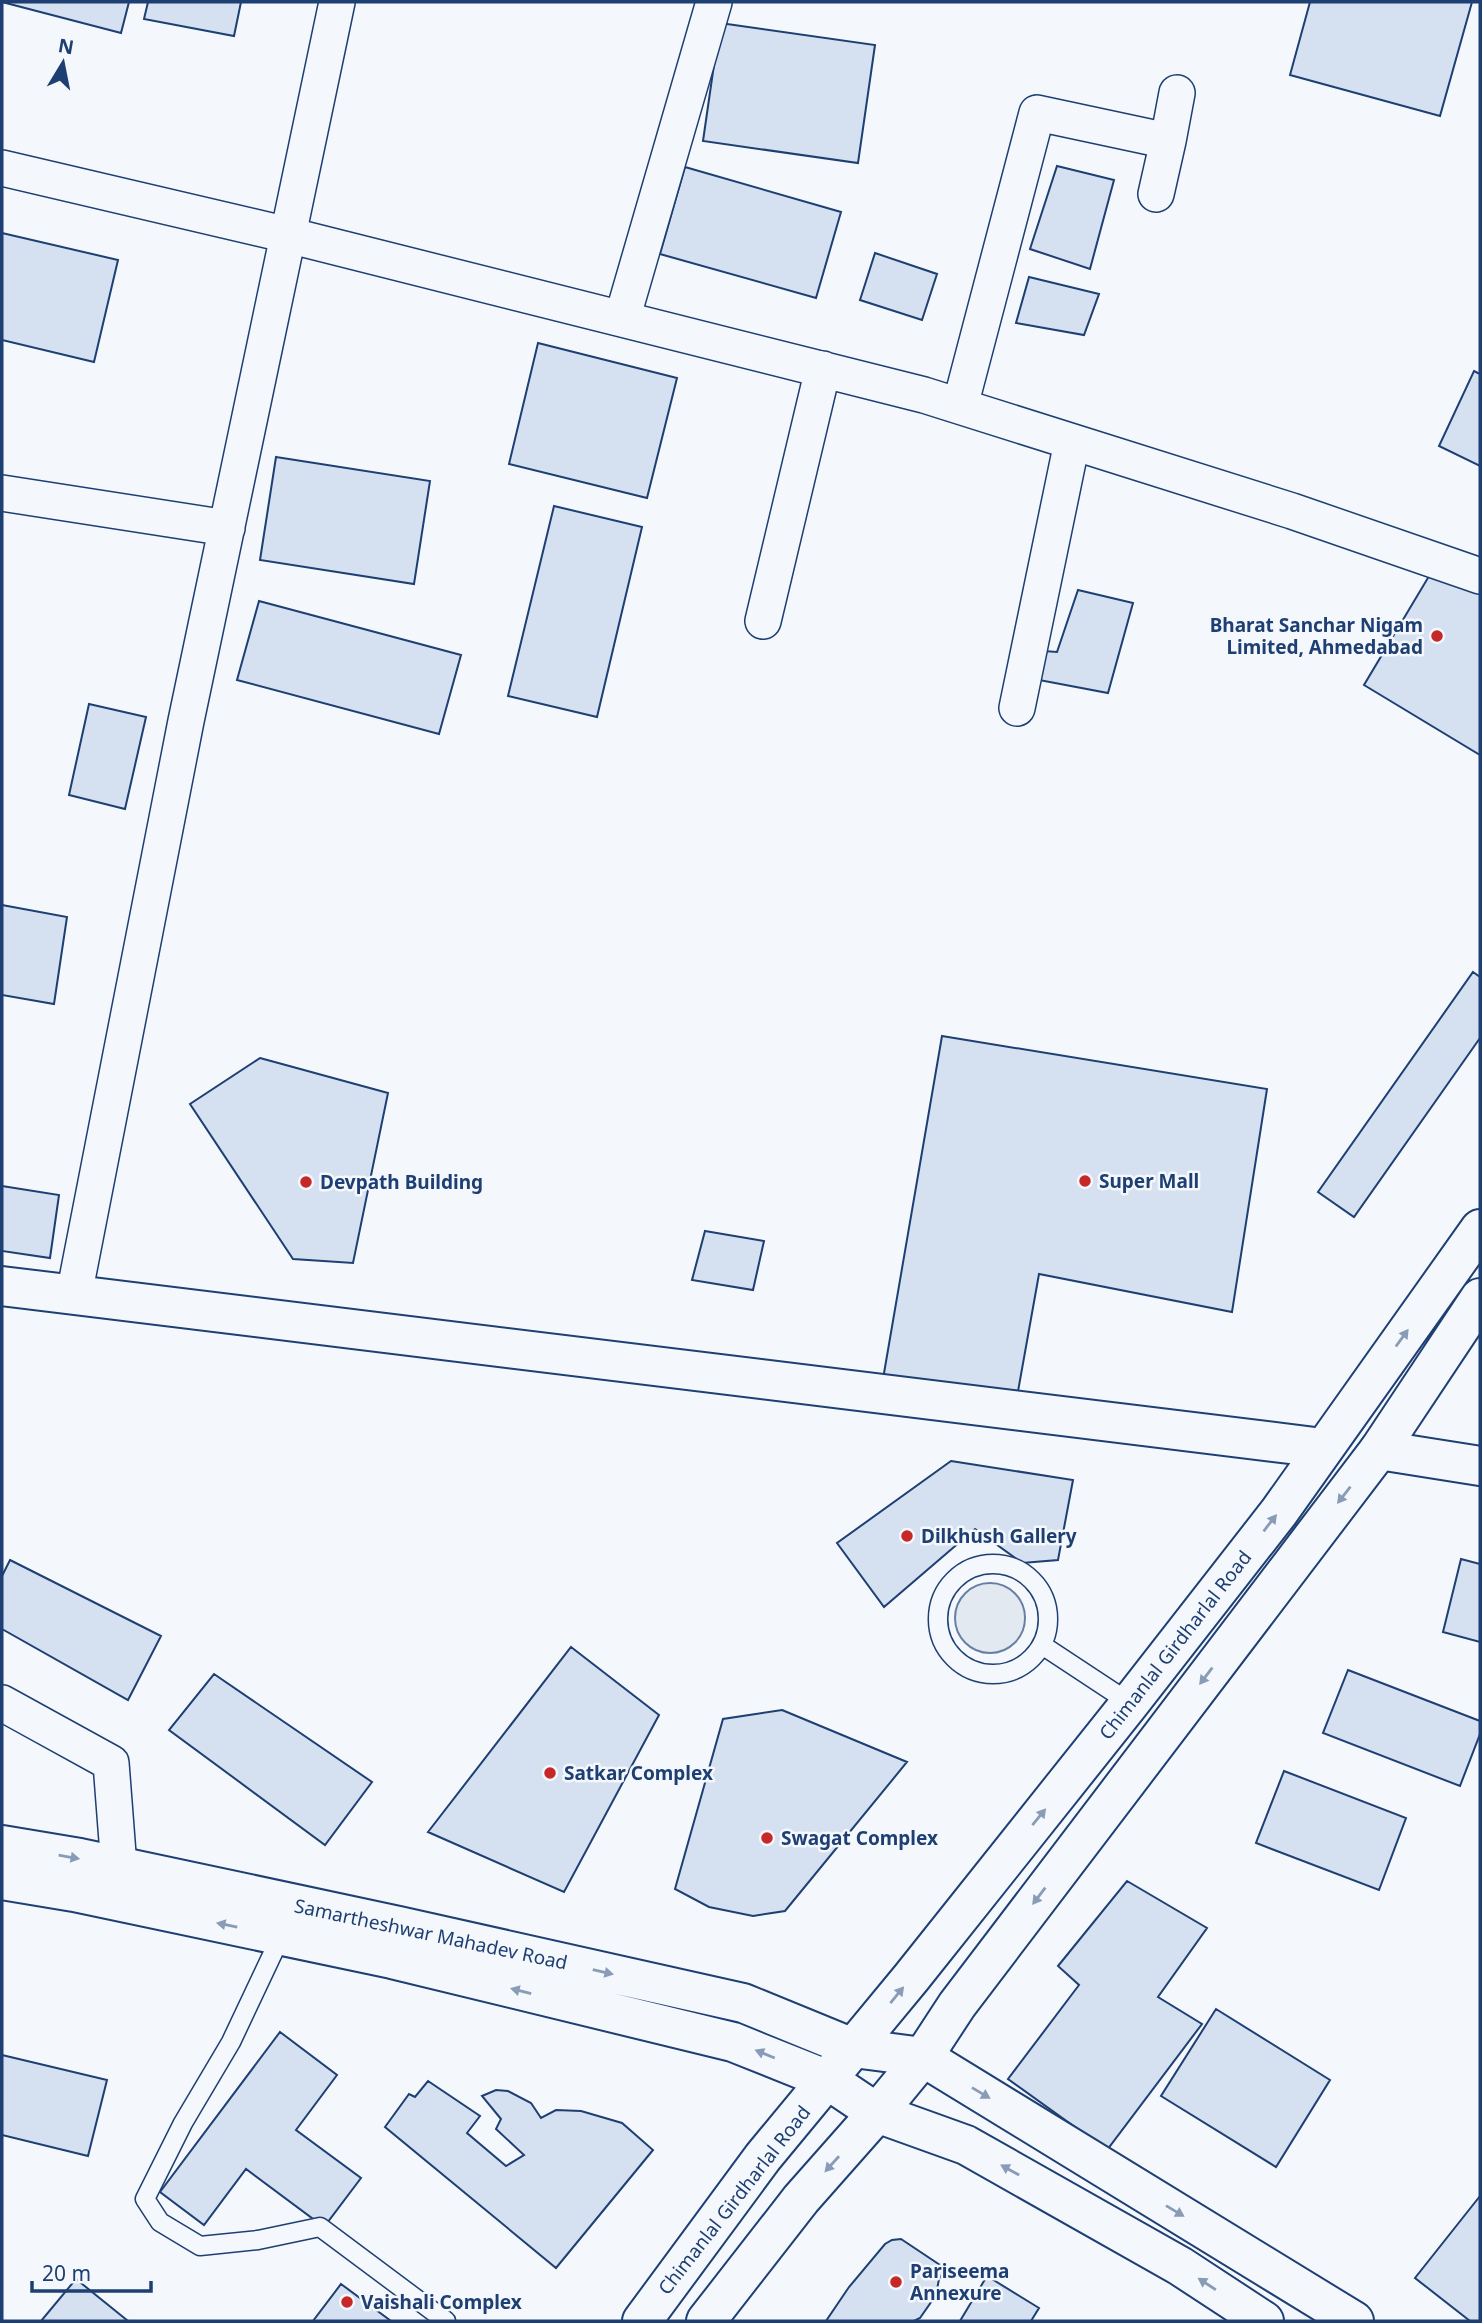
<svg xmlns="http://www.w3.org/2000/svg" width="1482" height="2323" font-family="'Noto Sans',sans-serif">
	<rect width="100%" height="100%" fill="#f4f7fb"/>
	<path fill="#e3e9f0" stroke="#687fa3" stroke-width="2" d="M955 1618a35 35 0 1 1 70 0a35 35 0 1 1-70 0Z"/>
	<path fill="#d5e0f0" stroke="#1d3f73" stroke-width="2" d="M 2,2 L 129,2 L 121,33 Z
		M 148,2 L 241,2 L 234,36 L 144,19 Z
		M 1310,2 L 1472,2 L 1440,116 L 1290,75 Z
		M 720,23 L 875,45 L 858,163 L 703,141 Z
		M 1057,166 L 1114,180 L 1090,269 L 1030,249 Z
		M 685,167 L 841,212 L 816,298 L 660,254 Z
		M 2,233 L 118,260 L 94,362 L 2,340 Z
		M 875,253 L 937,274 L 922,320 L 860,300 Z
		M 1029,277 L 1099,294 L 1084,335 L 1016,323 Z
		M 538,343 L 677,378 L 647,498 L 509,464 Z
		M 1474,371 L 1480,374 L 1480,466 L 1439,446 Z
		M 276,457 L 430,481 L 414,584 L 260,560 Z
		M 554,506 L 642,527 L 597,717 L 508,696 Z
		M 1438,561 L 1480,586 L 1480,755 L 1364,685 Z
		M 1078,590 L 1133,603 L 1108,693 L 1039,680 L 1044,651 L 1057,652 Z
		M 259,601 L 461,655 L 439,734 L 237,680 Z
		M 89,704 L 146,717 L 125,809 L 69,795 Z
		M 2,905 L 67,917 L 54,1004 L 2,995 Z
		M 1473,972 L 1480,977 L 1480,1038 L 1354,1217 L 1318,1192 Z
		M 942,1036 L 1267,1089 L 1232,1312 L 1039,1274 L 1017,1397 L 883,1379 Z
		M 260,1058 L 388,1093 L 353,1263 L 293,1259 L 190,1104 Z
		M 2,1186 L 59,1195 L 50,1258 L 2,1251 Z
		M 705,1231 L 764,1241 L 753,1290 L 692,1280 Z
		M 951,1461 L 1073,1480 L 1058,1560 L 1022,1563 L 975,1529 L 884,1607 L 837,1543 Z
		M 1461,1559 L 1480,1564 L 1480,1642 L 1443,1632 Z
		M 10,1560 L 161,1636 L 128,1700 L 2,1629 L 2,1576 Z
		M 571,1647 L 659,1715 L 564,1892 L 428,1832 Z
		M 1348,1670 L 1480,1721 L 1480,1734 L 1460,1786 L 1323,1733 Z
		M 214,1674 L 372,1782 L 325,1845 L 169,1730 Z
		M 782,1710 L 907,1762 L 785,1911 L 753,1916 L 709,1907 L 675,1889 L 723,1719 Z
		M 1284,1771 L 1406,1818 L 1379,1890 L 1256,1843 Z
		M 1127,1881 L 1207,1928 L 1158,1997 L 1202,2024 L 1107,2150 L 1008,2079 L 1079,1985 L 1058,1966 Z
		M 1216,2009 L 1330,2080 L 1276,2167 L 1161,2096 Z
		M 280,2032 L 337,2075 L 296,2130 L 361,2178 L 324,2227 L 246,2169 L 204,2225 L 160,2192 Z
		M 2,2055 L 107,2080 L 88,2156 L 2,2135 Z
		M 428,2081 L 480,2116 L 467,2133 L 506,2166 L 524,2155 L 496,2129 L 501,2119 L 482,2096 L 496,2090 L 508,2091 L 531,2103 L 541,2118 L 556,2110 L 581,2111 L 622,2123 L 653,2150 L 556,2268 L 385,2127 L 409,2094 L 415,2097 Z
		M 1480,2196 L 1480,2321 L 1470,2321 L 1415,2278 Z
		M 901,2239 L 946,2269 L 939,2279 L 936,2295 L 920,2318 L 914,2321 L 826,2321 L 849,2287 L 885,2244 L 892,2240 Z
		M 987,2276 L 1039,2308 L 1031,2321 L 960,2321 Z
		M 76,2279 L 128,2321 L 41,2321 Z
		M 341,2284 L 391,2321 L 313,2321 Z"/>
	<g fill="none" stroke-linecap="round" stroke-linejoin="round">
		<g stroke="#1d3f73" stroke-width="21">
			<path id="service" d="M938 1619a55 55 0 1 1 110 0a55 55 0 1 1-110 0Z
				M 1042,1645 L 1130,1703
				M 281,1936 L 231,2042 L 183,2123 L 145,2199 L 160,2222 L 200,2246 L 258,2240 L 320,2227 L 446,2321"/>
		</g>
		<g stroke="#1d3f73" stroke-width="38">
			<path id="minor" d="M 1168,141 L 1177,93
				M 2,168 L 288,235 L 924,395 L 1292,511 L 1480,576
				M 622,319 L 714,2
				M 960,406 L 1037,113 L 1168,141 L 1156,194
				M 2,493 L 227,528
				M 763,621 L 823,369
				M 1017,708 L 1072,442
				M 74,1295 L 186,721 L 337,2
				M 2,1703 L 111,1763 L 119,1867"/>
		</g>
		<g stroke="#1d3f73" stroke-width="42">
			<path id="tertiary" d="M 2,1286 L 1323,1448
				M 1379,1450 L 1480,1466"/>
		</g>
		<g stroke="#1d3f73" stroke-width="42">
			<path id="secondary" d="M 2,1845 L 80,1858 L 399,1926 L 743,2003 L 853,2048 L 923,2057 L 1354,2321
				M 2,1880 L 74,1892 L 392,1959 L 733,2042 L 828,2080 L 877,2113 L 966,2145 L 1180,2266 L 1264,2321"/>
		</g>
		<g stroke="#1d3f73" stroke-width="42">
			<path id="primary" d="M 642,2321 L 763,2157 L 911,1978 L 1130,1703 L 1279,1512 L 1480,1229
				M 706,2321 L 801,2199 L 877,2113 L 923,2057 L 957,2005 L 1379,1450 L 1480,1298"/>
		</g>
		<use href="#service" stroke="#f4f7fb" stroke-width="18"/>
		<use href="#minor" stroke="#f4f7fb" stroke-width="35"/>
		<use href="#tertiary" stroke="#f4f7fb" stroke-width="38"/>
		<use href="#secondary" stroke="#f4f7fb" stroke-width="38"/>
		<use href="#primary" stroke="#f4f7fb" stroke-width="38"/>
	</g>
	<defs><path id="oneway-solid" d="M-6-.8H1V-3.2L6.5 0L1 3.2V.8H-6Z" transform="scale(1.75)"/></defs>
	<g fill="#889bb7">
		<use href="#oneway-solid" transform="translate(1402 1338) rotate(-54)"/>
		<use href="#oneway-solid" transform="translate(1344 1495) rotate(128)"/>
		<use href="#oneway-solid" transform="translate(1270 1523) rotate(-52)"/>
		<use href="#oneway-solid" transform="translate(1206 1676) rotate(127)"/>
		<use href="#oneway-solid" transform="translate(1039 1817) rotate(-51)"/>
		<use href="#oneway-solid" transform="translate(69 1857) rotate(10)"/>
		<use href="#oneway-solid" transform="translate(1039 1896) rotate(127)"/>
		<use href="#oneway-solid" transform="translate(227 1925) rotate(-168)"/>
		<use href="#oneway-solid" transform="translate(603 1972) rotate(13)"/>
		<use href="#oneway-solid" transform="translate(521 1991) rotate(-166)"/>
		<use href="#oneway-solid" transform="translate(897 1995) rotate(-51)"/>
		<use href="#oneway-solid" transform="translate(765 2054) rotate(-158)"/>
		<use href="#oneway-solid" transform="translate(981 2093) rotate(31)"/>
		<use href="#oneway-solid" transform="translate(832 2164) rotate(132)"/>
		<use href="#oneway-solid" transform="translate(1010 2170) rotate(-151)"/>
		<use href="#oneway-solid" transform="translate(1175 2211) rotate(31)"/>
		<use href="#oneway-solid" transform="translate(1207 2284) rotate(-147)"/>
	</g>
	<g fill="#c62828" stroke="#f4f7fb" stroke-width="2.5">
		<circle cx="1437" cy="636" r="7"/>
		<circle cx="1085" cy="1181" r="7"/>
		<circle cx="306" cy="1182" r="7"/>
		<circle cx="907" cy="1536" r="7"/>
		<circle cx="550" cy="1773" r="7"/>
		<circle cx="767" cy="1838" r="7"/>
		<circle cx="896" cy="2282" r="7"/>
		<circle cx="347" cy="2302" r="7"/>
	</g>
	<g text-anchor="middle" dominant-baseline="central" stroke-width="5" stroke-linejoin="round" paint-order="stroke">
		<g font-size="19" font-weight="bold" fill="#1d3f73" stroke="#f4f7fb" text-anchor="start">
			<text x="1423" y="625" text-anchor="end">Bharat Sanchar Nigam<tspan x="1423" dy="22">Limited, Ahmedabad</tspan></text>
			<text x="1099" y="1181">Super Mall</text>
			<text x="320" y="1182">Devpath Building</text>
			<text x="921" y="1536">Dilkhush Gallery</text>
			<text x="564" y="1773">Satkar Complex</text>
			<text x="781" y="1838">Swagat Complex</text>
			<text x="910" y="2271">Pariseema<tspan x="910" dy="22">Annexure</tspan></text>
			<text x="361" y="2302">Vaishali Complex</text>
		</g>
		<g font-size="19" fill="#1d3f73" stroke="#f4f7fb">
			<text transform="translate(1175 1645) rotate(-52)">Chimanlal Girdharlal Road</text>
			<text transform="translate(431 1934) rotate(12)">Samartheshwar Mahadev Road</text>
			<text transform="translate(734 2200) rotate(-52)">Chimanlal Girdharlal Road</text>
		</g>
	</g>
	<rect width="1482" height="2323" fill="none" stroke="#1d3f73" stroke-width="7"/>
	<g transform="translate(63 63) rotate(10)" stroke="#f4f7fb" stroke-width="5" paint-order="stroke">
	<path d="M0-5L12 26L0 18L-12 26Z" fill="#1d3f73"/>
	<text y="-10" font-size="19" font-weight="bold" text-anchor="middle" fill="#1d3f73">N</text>
	</g>
	<path d="M32 2281v10h119v-10" fill="none" stroke="#1d3f73" stroke-width="3.5"/>
	<text x="42" y="2281" font-size="21" fill="#1d3f73" stroke="#f4f7fb" stroke-width="5" paint-order="stroke">20 m</text>
</svg>
